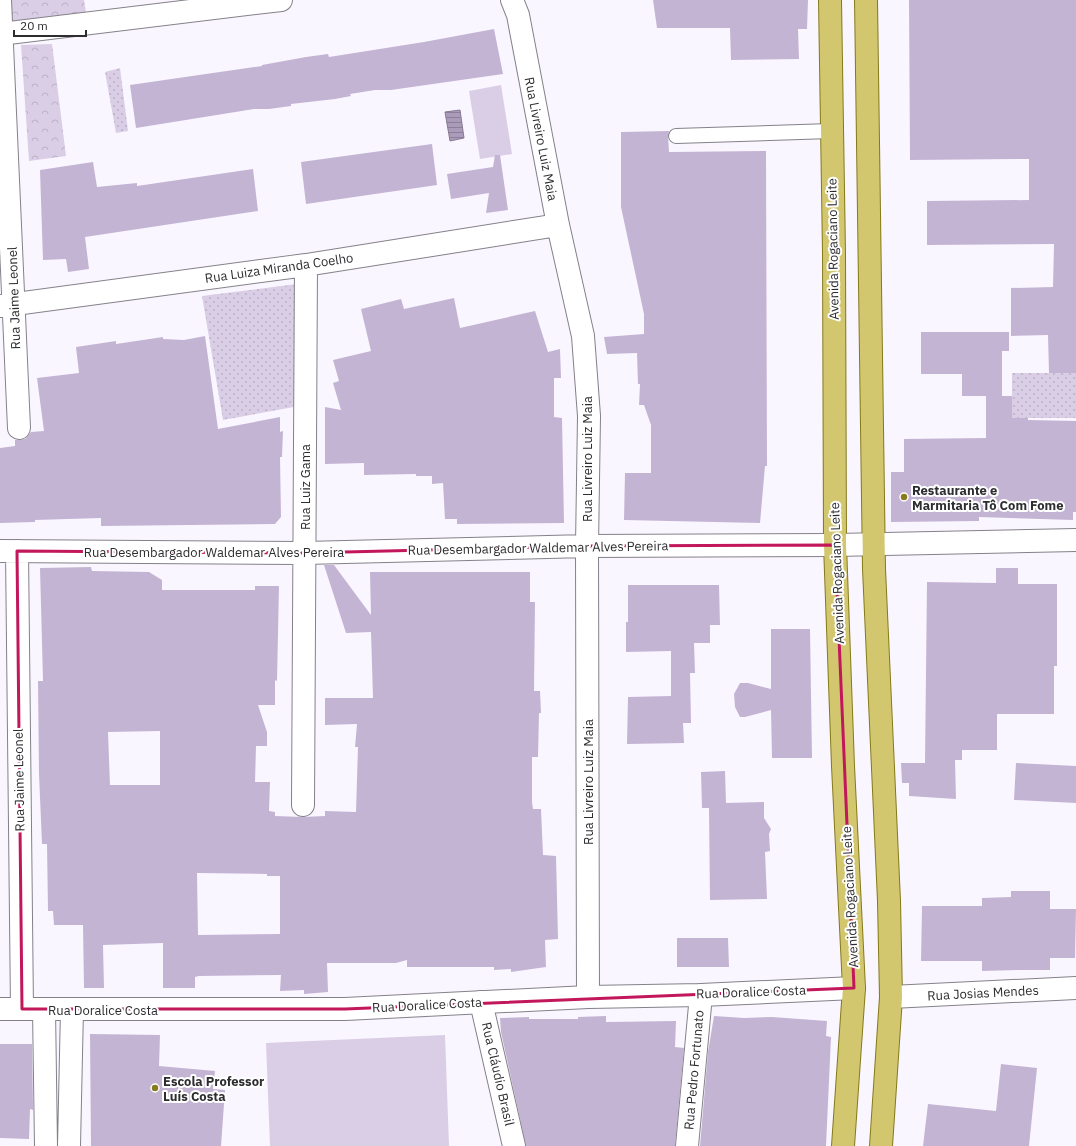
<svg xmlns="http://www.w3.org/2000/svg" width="1076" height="1146" font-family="'IBM Plex Sans',sans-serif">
	<defs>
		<pattern id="grass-dots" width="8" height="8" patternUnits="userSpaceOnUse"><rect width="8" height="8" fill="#d9cee5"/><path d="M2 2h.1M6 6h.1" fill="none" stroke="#bbb1c5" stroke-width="1.8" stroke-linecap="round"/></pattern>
		<pattern id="forest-crowns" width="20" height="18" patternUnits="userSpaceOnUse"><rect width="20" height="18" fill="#d9cee5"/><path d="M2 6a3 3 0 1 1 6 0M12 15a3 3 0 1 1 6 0" fill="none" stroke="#bbb1c5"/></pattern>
		<pattern id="water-rules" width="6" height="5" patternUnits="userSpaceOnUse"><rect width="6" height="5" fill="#ab9bbb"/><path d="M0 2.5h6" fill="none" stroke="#8c7f98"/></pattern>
	</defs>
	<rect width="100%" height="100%" fill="#faf6ff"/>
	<path fill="url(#grass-dots)" d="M 120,68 L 128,131 L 116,133 L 105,72 Z
		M 297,284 L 299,406 L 223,420 L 202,296 Z
		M 1012,373 L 1076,373 L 1076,418 L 1012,418 Z"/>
	<path fill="url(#forest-crowns)" d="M 9,0 L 84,0 L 86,12 L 10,23 Z
		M 52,44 L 66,156 L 29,161 L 21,45 Z"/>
	<path fill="#d9cee5" d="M 501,85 L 512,154 L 480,159 L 469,91 Z
		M 445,1035 L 449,1146 L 270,1146 L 266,1043 Z"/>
	<path fill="url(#water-rules)" stroke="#857a91" d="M 460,110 L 464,138 L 450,141 L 445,112 Z"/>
	<path fill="#c4b4d4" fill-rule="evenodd" d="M 653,0 L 808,0 L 807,29 L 798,29 L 799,59 L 731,60 L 730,28 L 657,28 Z
		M 909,0 L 1076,0 L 1076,373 L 1049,373 L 1048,335 L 1011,336 L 1011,288 L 1053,287 L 1054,244 L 927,245 L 927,201 L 1029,200 L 1029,159 L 910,160 Z
		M 494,29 L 503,74 L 391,90 L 375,90 L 350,94 L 351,96 L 335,99 L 291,104 L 291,106 L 269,109 L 254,109 L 136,128 L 130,85 L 262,66 L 262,65 L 306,57 L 328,54 L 329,57 L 424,42 Z
		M 669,131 L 668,136 L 669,152 L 766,151 L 767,466 L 765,466 L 760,523 L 624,520 L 625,473 L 651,473 L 651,425 L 644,405 L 639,405 L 640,384 L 638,384 L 637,353 L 607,354 L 604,337 L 644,334 L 644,314 L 621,207 L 621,132 Z
		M 432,144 L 437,185 L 306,204 L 301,162 Z
		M 495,155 L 500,155 L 508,210 L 486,213 L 489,193 L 451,199 L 447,174 L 493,167 Z
		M 93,162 L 97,187 L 137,183 L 137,186 L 253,169 L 258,211 L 85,237 L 89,269 L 68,272 L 66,259 L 43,260 L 40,170 Z
		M 454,298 L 460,328 L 535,311 L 548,352 L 560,349 L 561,378 L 554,378 L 554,417 L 562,418 L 564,523 L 457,524 L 457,519 L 445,519 L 443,483 L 432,484 L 432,476 L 416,476 L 416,474 L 364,475 L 364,463 L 325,464 L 325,407 L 341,410 L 333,383 L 339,381 L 333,360 L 371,351 L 361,309 L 401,299 L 404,309 Z
		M 921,332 L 1009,332 L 1009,351 L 1002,351 L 1002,396 L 962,396 L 962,374 L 921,374 Z
		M 205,336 L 218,429 L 280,417 L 280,432 L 283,431 L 282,457 L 280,457 L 281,517 L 275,524 L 101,526 L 101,518 L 35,520 L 35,522 L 0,523 L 0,448 L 15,446 L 15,440 L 25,439 L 31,432 L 44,431 L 37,378 L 79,373 L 76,347 L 116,341 L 116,344 L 163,337 L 163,339 L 184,340 Z
		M 986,396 L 1012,396 L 1012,418 L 1028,418 L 1028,420 L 1076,421 L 1076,512 L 1073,512 L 1073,520 L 979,517 L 979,521 L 891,522 L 891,472 L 904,472 L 904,439 L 986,438 Z
		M 324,565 L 334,565 L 371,615 L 370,572 L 530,572 L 530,602 L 535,602 L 534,691 L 540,691 L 541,713 L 539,713 L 538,757 L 532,757 L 532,802 L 533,809 L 541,809 L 543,855 L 556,856 L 558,939 L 545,940 L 546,967 L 511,972 L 511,969 L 494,970 L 494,967 L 407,967 L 407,960 L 396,963 L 327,963 L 328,992 L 304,994 L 304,990 L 280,991 L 281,975 L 199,976 L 195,977 L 195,988 L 163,988 L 163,943 L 103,945 L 104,988 L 84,988 L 83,925 L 54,925 L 53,911 L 48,911 L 47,844 L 42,844 L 39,774 L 38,681 L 43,681 L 40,568 L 91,567 L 92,571 L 149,572 L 162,580 L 162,590 L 255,590 L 255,586 L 279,586 L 277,681 L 275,680 L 275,705 L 258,705 L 267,732 L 267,746 L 256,746 L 255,782 L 270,782 L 269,811 L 275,812 L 275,816 L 303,817 L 325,816 L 325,811 L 356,812 L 358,747 L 355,747 L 357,724 L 325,725 L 325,698 L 373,698 L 371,632 L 346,633 ZM 160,731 L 160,785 L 110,785 L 108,732 ZM 197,873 L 267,874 L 267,876 L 280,876 L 280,934 L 198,935 Z
		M 996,568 L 1018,568 L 1018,584 L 1057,584 L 1057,666 L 1054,666 L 1054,714 L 997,714 L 997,750 L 962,750 L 962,760 L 955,760 L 956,799 L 909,796 L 909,783 L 902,783 L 901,763 L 925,763 L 927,582 L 996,583 Z
		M 628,585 L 719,585 L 720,625 L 710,625 L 710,643 L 694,643 L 695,673 L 690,673 L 691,723 L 683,723 L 684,743 L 627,744 L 628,697 L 671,696 L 671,651 L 626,652 L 626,622 L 628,622 Z
		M 771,629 L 810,629 L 812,758 L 772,758 L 771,710 L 745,717 L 740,717 L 735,707 L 734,694 L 740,683 L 748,683 L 771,689 Z
		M 1016,763 L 1076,766 L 1076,803 L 1014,800 Z
		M 725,771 L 726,803 L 764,802 L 764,818 L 771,829 L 769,834 L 770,851 L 765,852 L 767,899 L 710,900 L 709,808 L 702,808 L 701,772 Z
		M 1011,891 L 1050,891 L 1050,909 L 1076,909 L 1075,958 L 1050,958 L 1050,970 L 1018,970 L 982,971 L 982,961 L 921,961 L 922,906 L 982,906 L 982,898 L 1011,897 Z
		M 677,938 L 728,938 L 729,967 L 677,967 Z
		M 606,1016 L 606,1022 L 676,1021 L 675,1047 L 684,1048 L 675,1146 L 526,1146 L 501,1032 L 500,1018 L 529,1017 L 529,1019 L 578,1019 L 578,1017 Z
		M 714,1016 L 744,1018 L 772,1017 L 827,1021 L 826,1036 L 831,1037 L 826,1146 L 700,1146 L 708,1052 Z
		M 90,1034 L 160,1035 L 159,1066 L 215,1071 L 213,1089 L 225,1090 L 221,1146 L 91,1146 Z
		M 0,1044 L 32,1044 L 33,1106 L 33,1110 L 30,1109 L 29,1139 L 0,1138 Z
		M 1001,1064 L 1037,1068 L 1029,1146 L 923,1146 L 928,1104 L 996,1111 Z"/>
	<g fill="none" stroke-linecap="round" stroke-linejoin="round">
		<g stroke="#858189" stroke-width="16">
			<path id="lane" d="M 676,136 L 831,131"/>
		</g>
		<g stroke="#858189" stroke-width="24">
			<path id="street" d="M 0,0 L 19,428
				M 512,0 L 518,15 L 558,225 L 583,336 L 589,416 L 587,546 L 588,997
				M 0,34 L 281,0
				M 0,306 L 306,265 L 558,225
				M 0,551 L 304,553 L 587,546 L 835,545 L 1076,540
				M 17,551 L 22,1009
				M 303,805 L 306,265
				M 891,997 L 1076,988
				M 481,1002 L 514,1146
				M 44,1009 L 46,1146
				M 69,1146 L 72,1009
				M 687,1146 L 701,995"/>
		</g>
		<g stroke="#858189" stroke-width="24">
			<path id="secondary" d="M 0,1009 L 345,1009 L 588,997 L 701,995 L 854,988"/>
		</g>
		<g stroke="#85791a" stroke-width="24">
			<path id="primary" d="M 830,0 L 834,253 L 835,545 L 843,766 L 854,988 L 843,1146
				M 866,0 L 874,569 L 889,901 L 891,997 L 881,1146"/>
		</g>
		<use href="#lane" stroke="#fff" stroke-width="14"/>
		<use href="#street" stroke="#fff" stroke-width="22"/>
		<use href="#secondary" stroke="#fff" stroke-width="22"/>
		<use href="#primary" stroke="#d2c76f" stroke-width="22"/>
	</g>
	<path fill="none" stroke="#c2185b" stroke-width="3" stroke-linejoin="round" d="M 835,545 L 854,988 L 345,1009 L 22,1009 L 17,551 L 304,553 L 587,546 Z"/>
	<g fill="#877a1f" stroke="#fff" stroke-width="1.5">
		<circle cx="904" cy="497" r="4"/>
		<circle cx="155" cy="1088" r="4"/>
	</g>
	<g text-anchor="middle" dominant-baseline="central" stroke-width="4" stroke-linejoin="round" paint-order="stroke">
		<g font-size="13" fill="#2d2c2f" stroke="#fff">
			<text transform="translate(541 139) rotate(79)">Rua Livreiro Luiz Maia</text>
			<text transform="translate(833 249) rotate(-91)">Avenida Rogaciano Leite</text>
			<text transform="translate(279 268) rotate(-8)">Rua Luiza Miranda Coelho</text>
			<text transform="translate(14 298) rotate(-92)">Rua Jaime Leonel</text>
			<text transform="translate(587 459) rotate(-90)">Rua Livreiro Luiz Maia</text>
			<text transform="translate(305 487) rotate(-90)">Rua Luiz Gama</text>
			<text transform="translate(538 548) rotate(-1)">Rua Desembargador Waldemar Alves Pereira</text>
			<text x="214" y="552">Rua Desembargador Waldemar Alves Pereira</text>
			<text transform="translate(837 573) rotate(-92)">Avenida Rogaciano Leite</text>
			<text transform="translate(19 780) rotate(-91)">Rua Jaime Leonel</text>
			<text transform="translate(588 782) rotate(-90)">Rua Livreiro Luiz Maia</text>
			<text transform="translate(850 897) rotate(-93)">Avenida Rogaciano Leite</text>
			<text transform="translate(751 992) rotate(-2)">Rua Doralice Costa</text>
			<text transform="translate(983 993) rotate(-3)">Rua Josias Mendes</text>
			<text transform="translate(427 1005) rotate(-3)">Rua Doralice Costa</text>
			<text x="103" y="1010">Rua Doralice Costa</text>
			<text transform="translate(694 1070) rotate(-85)">Rua Pedro Fortunato</text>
			<text transform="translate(498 1074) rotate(77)">Rua Cláudio Brasil</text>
		</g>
		<g font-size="13" font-weight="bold" fill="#2d2c2f" stroke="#fff" text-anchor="start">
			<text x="912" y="490">Restaurante e<tspan x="912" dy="15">Marmitaria Tô Com Fome</tspan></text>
			<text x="163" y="1081">Escola Professor<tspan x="163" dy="15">Luís Costa</tspan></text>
		</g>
	</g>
	<path d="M14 30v6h72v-6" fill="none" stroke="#2d2c2f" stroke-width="2"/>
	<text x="20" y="30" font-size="12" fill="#2d2c2f" stroke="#ffffff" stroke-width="3" paint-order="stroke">20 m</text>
</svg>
